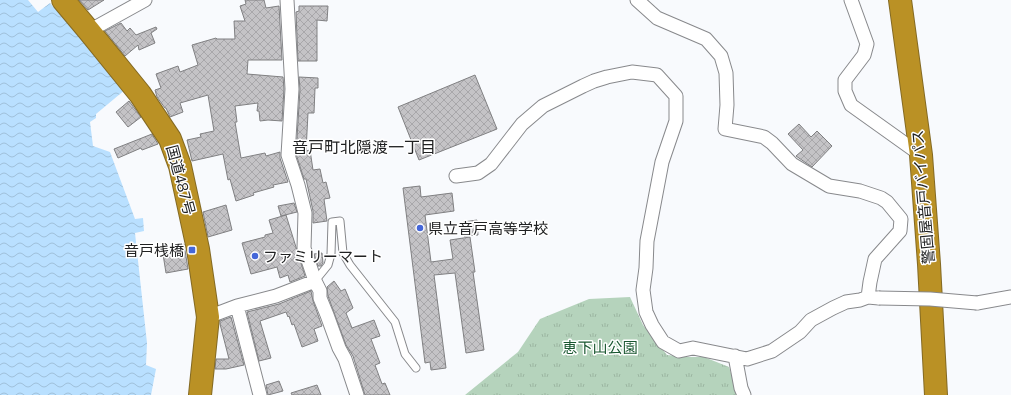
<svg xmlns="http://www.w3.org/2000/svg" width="1011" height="395" font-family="Mulish,'Noto Sans JP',sans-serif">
	<defs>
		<pattern id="park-tufts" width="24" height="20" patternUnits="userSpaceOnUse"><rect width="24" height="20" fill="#b5d3bc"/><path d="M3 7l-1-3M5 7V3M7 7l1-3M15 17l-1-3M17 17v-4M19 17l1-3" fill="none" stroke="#9bb5a1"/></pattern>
		<pattern id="water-waves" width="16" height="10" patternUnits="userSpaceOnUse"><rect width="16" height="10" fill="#b9e0ff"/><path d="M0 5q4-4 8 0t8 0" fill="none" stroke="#9fc0da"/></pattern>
		<pattern id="building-cross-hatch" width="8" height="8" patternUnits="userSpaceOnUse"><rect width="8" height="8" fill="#c4c3c6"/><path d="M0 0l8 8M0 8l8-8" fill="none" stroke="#a8a7aa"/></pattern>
	</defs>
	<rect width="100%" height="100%" fill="#f8fafd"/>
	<path fill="url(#park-tufts)" d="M 630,297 L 643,325 L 667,355 L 689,357 L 704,357 L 729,367 L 738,395 L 465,395 L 518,352 L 540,319 L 589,299 Z"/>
	<path fill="url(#water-waves)" d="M 0,0 L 28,0 L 38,12 L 50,3 L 126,89 L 96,114 L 96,118 L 90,122 L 93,146 L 110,152 L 135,219 L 143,218 L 144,231 L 135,233 L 147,343 L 146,365 L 156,369 L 151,395 L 0,395 Z"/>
	<path fill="url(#building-cross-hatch)" stroke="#808082" d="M 79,0 L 104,0 L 88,10 Z
		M 245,0 L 264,0 L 266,8 L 279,6 L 282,60 L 248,60 L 247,74 L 283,77 L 284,89 L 282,121 L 268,120 L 260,121 L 259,111 L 257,111 L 258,103 L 235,106 L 237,122 L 235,122 L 241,158 L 265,153 L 266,156 L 280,152 L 280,158 L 288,182 L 273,185 L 274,187 L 253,193 L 254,195 L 236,201 L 230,179 L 228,180 L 223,154 L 192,161 L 187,140 L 201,137 L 200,134 L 214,131 L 208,95 L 180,103 L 183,112 L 170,117 L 166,108 L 165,108 L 157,97 L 155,90 L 161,88 L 156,74 L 178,66 L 180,72 L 198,65 L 192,45 L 216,38 L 217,39 L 235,39 L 234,21 L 245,21 L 240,6 L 246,4 Z
		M 299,6 L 328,6 L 327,21 L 317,20 L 317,61 L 298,61 L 296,12 L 299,11 Z
		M 121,23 L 127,31 L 130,28 L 136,35 L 156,27 L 157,29 L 151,33 L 155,43 L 139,50 L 138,45 L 125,56 L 105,31 Z
		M 475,75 L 497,129 L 419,160 L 398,107 Z
		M 299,77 L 318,78 L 318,88 L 315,88 L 314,113 L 308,113 L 306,151 L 310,150 L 313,170 L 320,169 L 323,183 L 326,182 L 330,198 L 324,199 L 327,221 L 313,223 L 313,211 L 306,179 L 304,179 L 296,154 L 300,89 Z
		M 129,101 L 141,117 L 128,127 L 116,112 Z
		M 799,124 L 811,137 L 817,131 L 832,146 L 812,167 L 796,156 L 803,150 L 788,134 Z
		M 152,134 L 158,144 L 142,150 L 141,148 L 118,158 L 114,149 Z
		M 420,186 L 421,197 L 452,193 L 454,211 L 425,215 L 431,262 L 453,259 L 450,240 L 470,237 L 475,272 L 473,272 L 484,350 L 466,353 L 455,273 L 434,275 L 446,368 L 431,370 L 430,362 L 425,363 L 403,188 Z
		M 294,203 L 297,212 L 281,216 L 278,206 Z
		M 226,205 L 232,230 L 208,237 L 203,212 Z
		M 286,215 L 305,276 L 290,282 L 288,275 L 280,278 L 277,267 L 251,274 L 242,243 L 265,237 L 265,235 L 273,233 L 269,220 Z
		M 477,220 L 478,235 L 464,236 L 463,222 Z
		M 184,244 L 188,269 L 166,273 L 162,248 Z
		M 322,253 L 323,263 L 321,266 L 318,266 L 314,254 Z
		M 334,281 L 341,291 L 345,289 L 353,308 L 346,313 L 352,328 L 374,320 L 380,336 L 371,339 L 380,363 L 375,365 L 382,384 L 385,383 L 390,395 L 365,395 L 353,356 L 346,345 L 328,296 L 327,287 Z
		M 311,291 L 313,301 L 322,326 L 314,329 L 318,341 L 302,347 L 294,324 L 292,325 L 289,316 L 288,317 L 286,312 L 260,321 L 271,358 L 259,361 L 247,312 L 279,304 Z
		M 231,317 L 244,365 L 226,369 L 215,369 L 216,359 L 229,359 L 220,324 L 220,321 Z
		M 279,381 L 283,391 L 268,395 L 266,385 Z
		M 317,385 L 321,395 L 292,395 L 291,393 Z"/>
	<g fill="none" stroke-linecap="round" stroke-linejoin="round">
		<g stroke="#88898c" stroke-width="9">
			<path id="lane" d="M 315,281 L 328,265 L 331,254 L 332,222 L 340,221 L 343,253 L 350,265 L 395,322 L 405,354 L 416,368"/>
		</g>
		<g stroke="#88898c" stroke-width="15">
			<path id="street" d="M 287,0 L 292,89 L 288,155 L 298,185 L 305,213 L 304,248 L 315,281 L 320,291 L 320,298 L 327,315 L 339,348 L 345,359 L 357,395
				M 637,0 L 657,18 L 706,39 L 721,56 L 726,73 L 727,105 L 725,129 L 764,137 L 772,143 L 792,164 L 829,186 L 860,191 L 881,198 L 887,202 L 901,219 L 900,231 L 875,259 L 870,282 L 868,297
				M 851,0 L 867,44 L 864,55 L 845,80 L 845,91 L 851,105 L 921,155
				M 89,31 L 145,0
				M 456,176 L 478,173 L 491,164 L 522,124 L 543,106 L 583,86 L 594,81 L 607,77 L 632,72 L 657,75 L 676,96 L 676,121 L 662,162 L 647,241 L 646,268 L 643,290 L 646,312 L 652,325 L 663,342 L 679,351 L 693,348 L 747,359 L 772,351 L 800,332 L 811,320 L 833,308 L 846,302 L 860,300 L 868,297 L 879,298
				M 977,303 L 1011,297
				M 237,306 L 260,395
				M 208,317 L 237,306 L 276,296 L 315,281
				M 735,356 L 741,388 L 744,395"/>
		</g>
		<g stroke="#846a24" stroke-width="24">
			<path id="highway" d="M 63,0 L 89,31 L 140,94 L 170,139 L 180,166 L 198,249 L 208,317 L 200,395
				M 900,0 L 921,155 L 929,264 L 936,395"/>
		</g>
		<use href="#lane" stroke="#fff" stroke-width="7"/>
		<use href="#street" stroke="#fff" stroke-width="13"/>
		<use href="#highway" stroke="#ba9125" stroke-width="22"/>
		<g stroke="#88898c" stroke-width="15" stroke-linecap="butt">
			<path id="street-bridge" d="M 879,298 L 930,299 L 977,303"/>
		</g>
		<use href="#street-bridge" stroke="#fff" stroke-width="13"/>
	</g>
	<g fill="#4567d9" stroke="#fff" stroke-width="1.5">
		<circle cx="420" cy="228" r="4"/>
		<rect x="188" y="246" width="8" height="8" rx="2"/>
		<circle cx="255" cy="256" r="4"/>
	</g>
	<g text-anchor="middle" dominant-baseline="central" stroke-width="3" stroke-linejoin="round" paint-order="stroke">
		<g font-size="15" fill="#202122" stroke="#fff">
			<text transform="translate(181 180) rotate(75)">国道487号</text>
			<text transform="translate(923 197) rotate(-95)">警固屋音戸バイパス</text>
		</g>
		<g font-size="15" fill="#202122" stroke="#fff" text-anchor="start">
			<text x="428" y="228">県立音戸高等学校</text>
			<text x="184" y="250" text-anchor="end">音戸桟橋</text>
			<text x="263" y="256">ファミリーマート</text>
		</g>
		<g font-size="15" fill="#1a5731" stroke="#fff">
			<text x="600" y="347">恵下山公園</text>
		</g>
		<g font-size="16" fill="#202122" stroke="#fff">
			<text x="364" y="147">音戸町北隠渡一丁目</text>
		</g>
	</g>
</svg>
